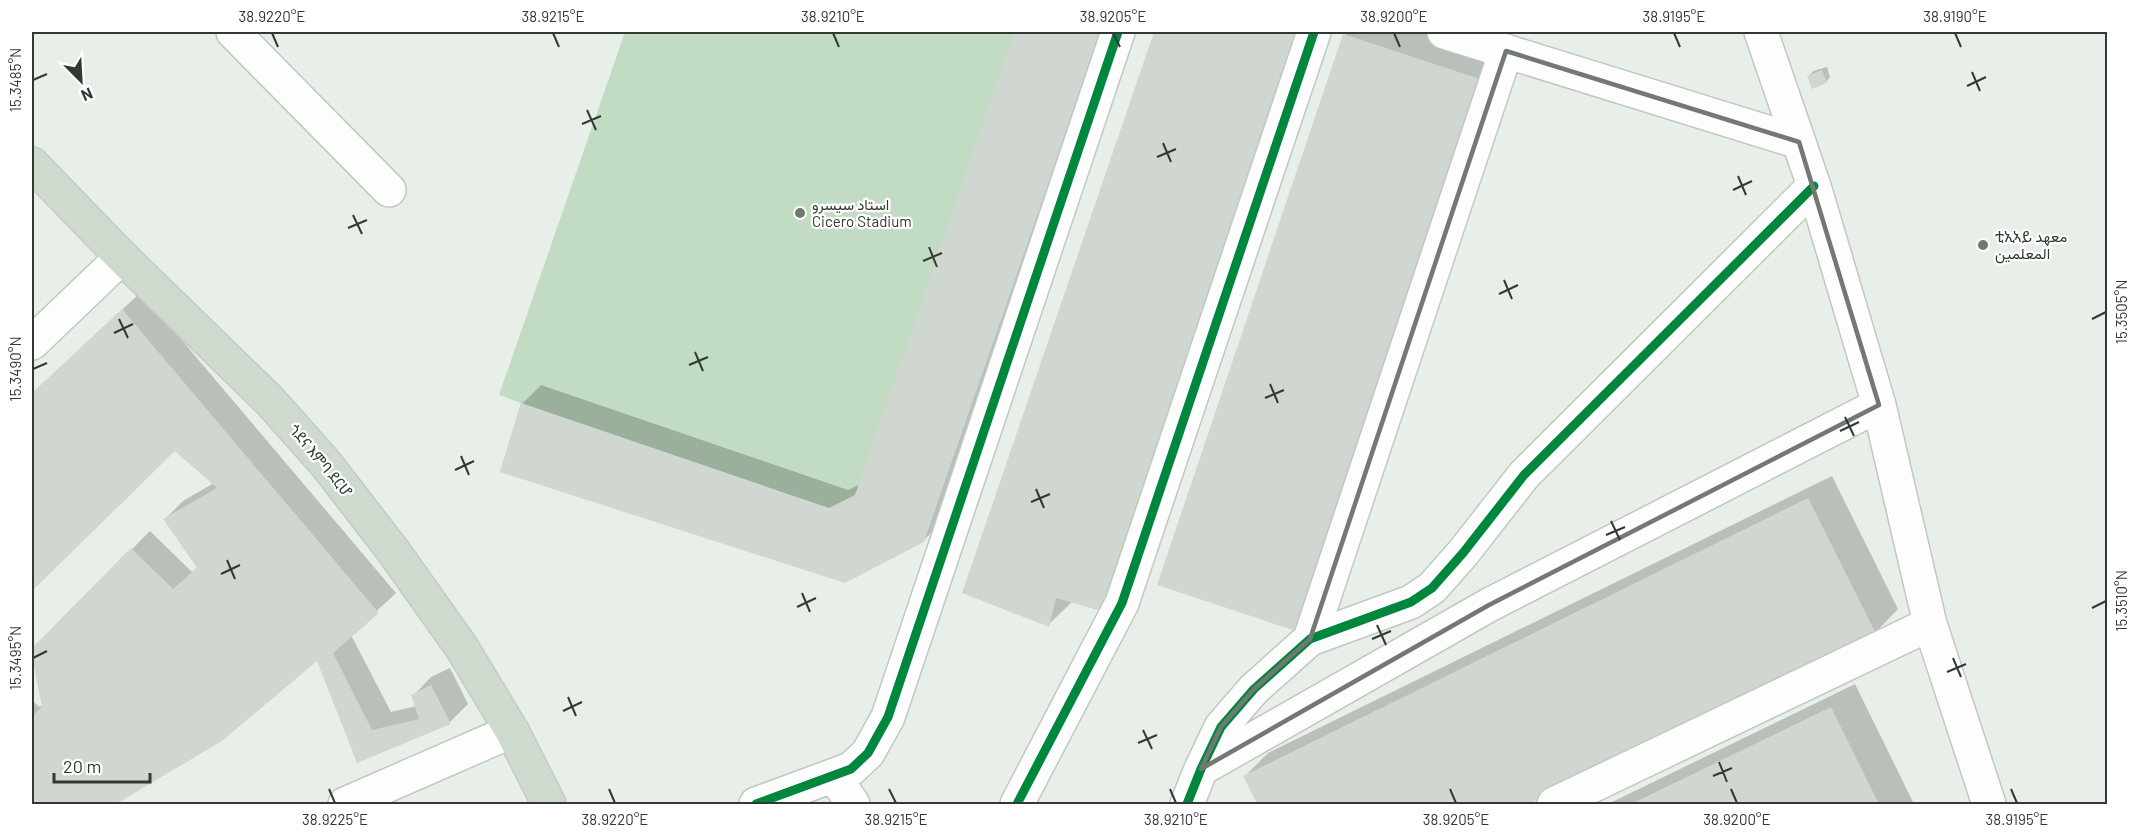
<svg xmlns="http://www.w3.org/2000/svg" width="2139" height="836" font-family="Barlow,Vazirmatn,'Noto Sans Ethiopic',sans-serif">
	<rect width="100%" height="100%" fill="#e8efe8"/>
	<path fill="#c2dcc3" d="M 625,32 L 1101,32 L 924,542 L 500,472 L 521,403 L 499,395 Z"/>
	<path fill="#0003" d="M 1015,32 L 1112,32 L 942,522 L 923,541 L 522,404 L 541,385 L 848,490 L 860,484 Z
		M 1156,32 L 1321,32 L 1125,585 L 1101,609 L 1073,601 L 1048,625 L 964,592 Z
		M 1348,32 L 1429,32 L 1505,57 L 1319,605 L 1345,35 Z
		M 1827,67 L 1830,77 L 1826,82 L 1809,76 L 1813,71 Z
		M 141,292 L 396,593 L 351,635 L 391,712 L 417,706 L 413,696 L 431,677 L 450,668 L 468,704 L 450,722 L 358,761 L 317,659 L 222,740 L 113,804 L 32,804 L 32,701 L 40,707 L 43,705 L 32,650 L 150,531 L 192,572 L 198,567 L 165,519 L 183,501 L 214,483 L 175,449 L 32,589 L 32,394 Z
		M 1832,476 L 1898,609 L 1875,633 L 1525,804 L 1259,804 L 1245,776 L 1268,753 Z
		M 1855,684 L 1914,804 L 1608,804 Z"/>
	<path fill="#d0d6d0" d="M 1014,32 L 1101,32 L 924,542 L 845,583 L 500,472 L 521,403 L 829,508 L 855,495 Z
		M 1154,32 L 1306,32 L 1101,611 L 1056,598 L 1049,627 L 962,593 Z
		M 1343,34 L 1483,80 L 1296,631 L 1157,585 Z
		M 1822,70 L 1827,83 L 1812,89 L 1807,76 Z
		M 122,309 L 379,613 L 333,653 L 372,730 L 419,719 L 411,695 L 431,685 L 451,724 L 357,763 L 317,661 L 222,741 L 116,804 L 32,804 L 32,716 L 42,707 L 32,657 L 32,648 L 131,548 L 173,589 L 197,568 L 163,519 L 217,488 L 175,451 L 32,591 L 32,393 Z
		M 1808,498 L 1876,634 L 1529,804 L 1257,804 L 1243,776 Z
		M 1831,707 L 1879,804 L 1631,804 Z"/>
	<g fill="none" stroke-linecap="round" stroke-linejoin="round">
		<g stroke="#c2c7c2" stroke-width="36">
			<path id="minor" d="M 233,32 L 389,190
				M 1444,32 L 1799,142
				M 1761,32 L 1814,186 L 1879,405 L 1930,624 L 1989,804
				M 32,343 L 122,257
				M 1310,639 L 1506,51
				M 1201,769 L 1489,605 L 1879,405
				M 834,776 L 853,804
				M 345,804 L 512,731
				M 756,804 L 851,769 L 868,753 L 888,717 L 1118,32
				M 1017,804 L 1122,603 L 1314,32
				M 1187,804 L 1201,769 L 1221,727 L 1254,689 L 1310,639 L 1411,602 L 1432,588 L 1463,553 L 1524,475 L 1814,186
				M 1554,804 L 1930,624"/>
		</g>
		<g stroke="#c6cac6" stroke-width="36">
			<path id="highway" d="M 32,164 L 122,257 L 270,401 L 326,464 L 394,552 L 462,648 L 512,731 L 549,804"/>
		</g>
		<use href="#minor" stroke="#fcfdfc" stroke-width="33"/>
		<use href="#highway" stroke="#cedace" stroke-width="33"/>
		<g stroke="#fff" stroke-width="13">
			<path id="cycleway" d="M 756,804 L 851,769 L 868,753 L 888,717 L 1118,32
				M 1017,804 L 1122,603 L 1314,32
				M 1187,804 L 1201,769 L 1221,727 L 1254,689 L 1310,639 L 1411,602 L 1432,588 L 1463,553 L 1524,475 L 1814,186"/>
		</g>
		<use href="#cycleway" stroke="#00873e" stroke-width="9"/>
	</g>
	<path fill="none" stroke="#727872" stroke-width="4.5" stroke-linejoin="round" d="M 1506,51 L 1799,142 L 1879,405 L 1489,605 L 1201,769 L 1221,727 L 1254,689 L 1310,639 Z"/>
	<path fill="none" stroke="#333833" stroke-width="2" d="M 272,33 L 278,47M 553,33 L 559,47M 833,33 L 839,47M 1113,33 L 1120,47M 1394,33 L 1400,47M 1674,33 L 1680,47M 1955,33 L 1961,47M 1972,72 L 1980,91M 33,80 L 47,74M 1967,86 L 1986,77M 587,110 L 596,130M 582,124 L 601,116M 1163,143 L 1171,162M 1157,157 L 1176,149M 1738,176 L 1746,195M 1733,190 L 1752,181M 353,215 L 362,234M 348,228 L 367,220M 929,247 L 937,267M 923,261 L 942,253M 1504,280 L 1512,299M 1499,294 L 1518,285M 119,319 L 128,338M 2092,319 L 2106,312M 114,333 L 133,324M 695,352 L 703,371M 689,365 L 708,357M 33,369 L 47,363M 1270,384 L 1278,403M 1265,398 L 1284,390M 1845,417 L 1854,436M 1840,431 L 1859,422M 461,456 L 469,475M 455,470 L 474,461M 1036,489 L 1044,508M 1031,502 L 1050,494M 1611,521 L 1620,540M 1606,535 L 1625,527M 227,560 L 235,579M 221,574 L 240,565M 802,593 L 810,612M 797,607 L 816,598M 2092,608 L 2106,601M 1377,625 L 1386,645M 1372,639 L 1391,631M 33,658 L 47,651M 1953,658 L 1961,677M 1947,672 L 1966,664M 568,697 L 576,716M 563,711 L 582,702M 1143,730 L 1152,749M 1138,743 L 1157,735M 1719,762 L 1727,782M 1713,776 L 1732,768M 329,789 L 335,803M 609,789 L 615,803M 889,789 L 896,803M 1170,789 L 1176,803M 1450,789 L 1456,803M 1731,789 L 1737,803M 2011,789 L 2017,803"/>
	<g fill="#727872" stroke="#fff" stroke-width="2">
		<circle cx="800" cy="213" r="6"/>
		<circle cx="1983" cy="245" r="6"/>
	</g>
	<g text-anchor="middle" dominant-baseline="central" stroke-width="4.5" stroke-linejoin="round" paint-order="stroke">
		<g font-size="15" fill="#333833" stroke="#fff" text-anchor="start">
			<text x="812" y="204">استاد سيسرو<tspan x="812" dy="17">Cicero Stadium</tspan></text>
			<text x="1995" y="236">ቲኢኣይ معهد<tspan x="1995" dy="17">المعلمين</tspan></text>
		</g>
		<g font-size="15" fill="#333833" stroke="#fff">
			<text transform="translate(321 460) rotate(50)">ጎደና እምባ ደርሆ</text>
		</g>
	</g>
	<rect width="2139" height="836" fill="none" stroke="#ffffff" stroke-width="66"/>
	<g transform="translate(81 81) rotate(156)" stroke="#ffffff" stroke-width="4.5" paint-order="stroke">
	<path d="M0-4.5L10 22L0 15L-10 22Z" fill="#333833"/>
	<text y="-9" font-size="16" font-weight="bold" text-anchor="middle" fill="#333833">N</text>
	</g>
	<path d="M54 773v9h96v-9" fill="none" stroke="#333833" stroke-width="3"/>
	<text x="63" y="773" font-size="18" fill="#333833" stroke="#ffffff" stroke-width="4.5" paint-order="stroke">20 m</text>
	<rect x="33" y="33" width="2073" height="770" fill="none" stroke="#333833" stroke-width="2"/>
	<g font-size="15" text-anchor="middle" fill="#333833">
		<text x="272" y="22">38.9220°E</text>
		<text x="553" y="22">38.9215°E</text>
		<text x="833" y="22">38.9210°E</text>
		<text x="1113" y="22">38.9205°E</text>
		<text x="1394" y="22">38.9200°E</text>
		<text x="1674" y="22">38.9195°E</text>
		<text x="1955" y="22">38.9190°E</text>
		<text transform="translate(16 80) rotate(-90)" y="5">15.3485°N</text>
		<text transform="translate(2122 312) rotate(-90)" y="5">15.3505°N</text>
		<text transform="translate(16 369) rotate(-90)" y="5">15.3490°N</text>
		<text transform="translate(2122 601) rotate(-90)" y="5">15.3510°N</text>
		<text transform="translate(16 658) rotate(-90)" y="5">15.3495°N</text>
		<text x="335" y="825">38.9225°E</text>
		<text x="615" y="825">38.9220°E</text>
		<text x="896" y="825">38.9215°E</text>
		<text x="1176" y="825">38.9210°E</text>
		<text x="1456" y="825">38.9205°E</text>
		<text x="1737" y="825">38.9200°E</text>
		<text x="2017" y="825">38.9195°E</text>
	</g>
</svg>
